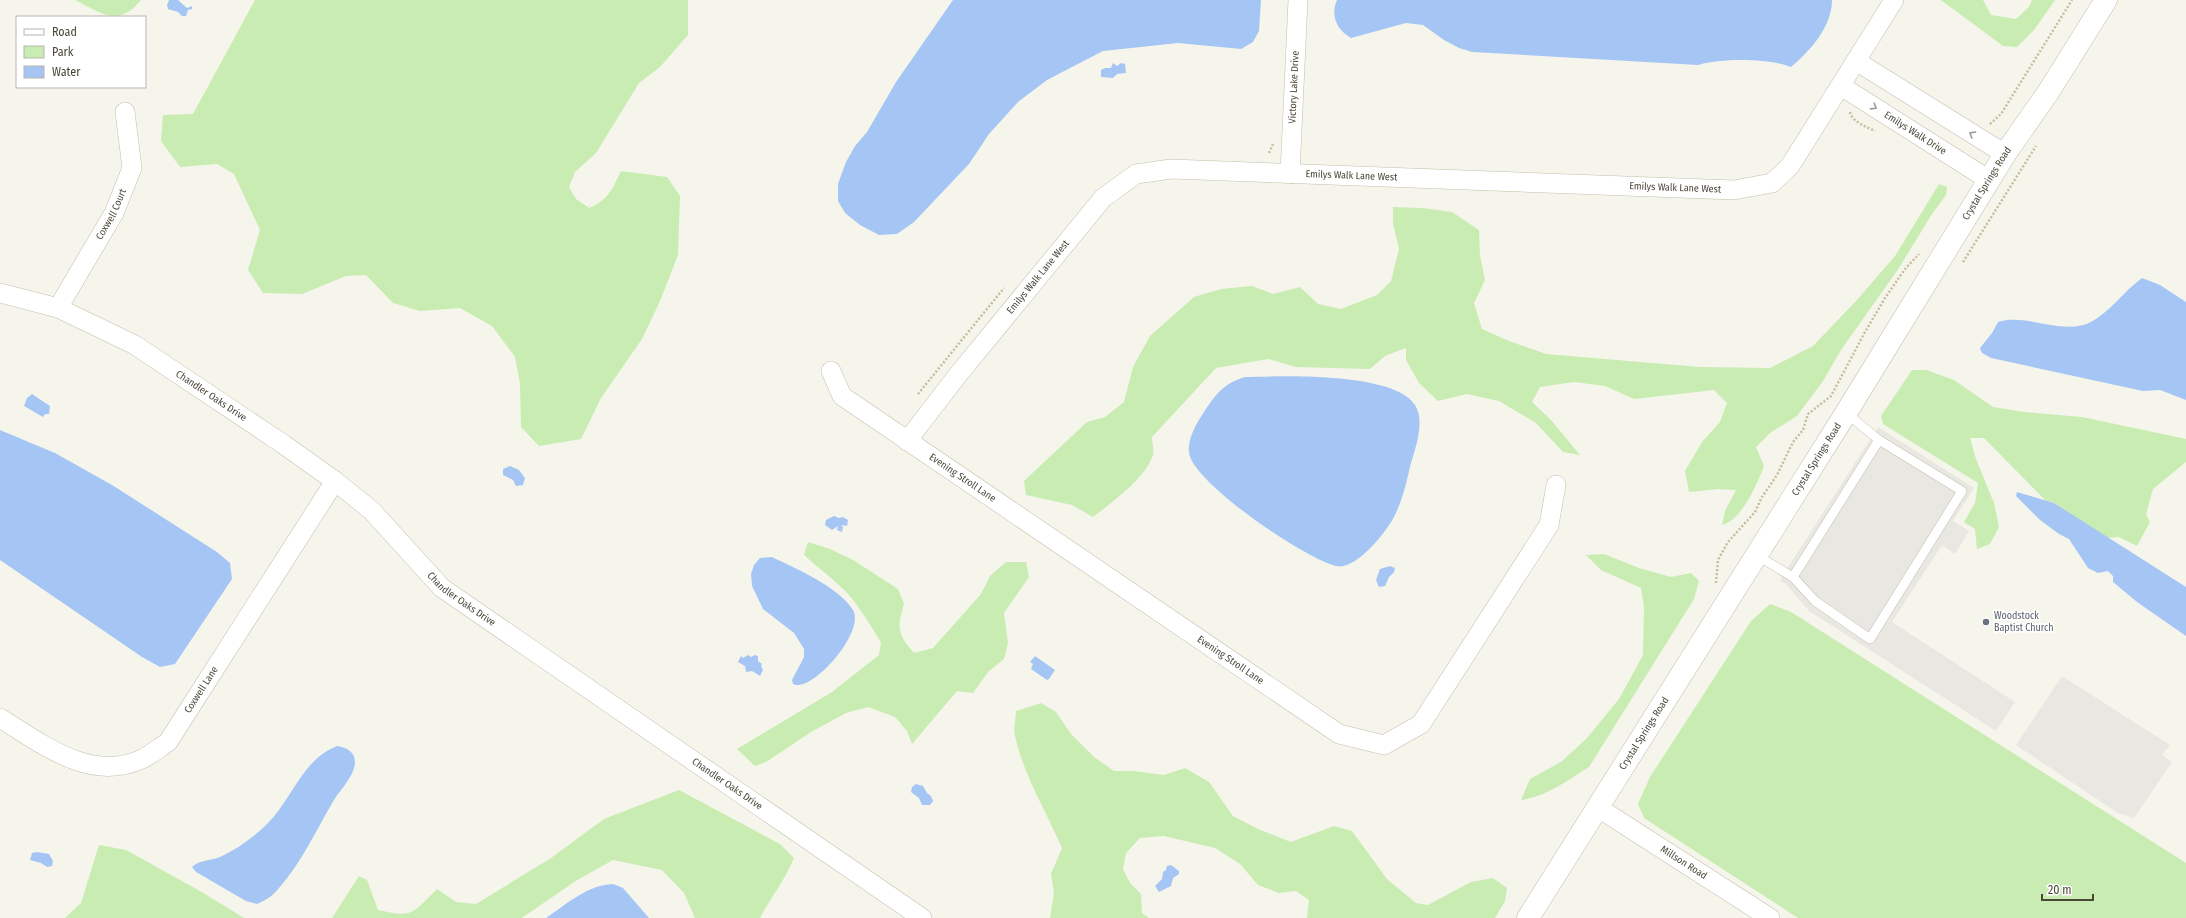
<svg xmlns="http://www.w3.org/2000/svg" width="2186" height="918" font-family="'Fira Sans Condensed',sans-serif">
	<rect width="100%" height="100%" fill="#f6f5eb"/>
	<path fill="#c8ecb2" d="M 75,0 L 141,0 C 118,28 101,13 75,0 Z
		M 255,0 L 688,0 L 688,35 L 660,67 L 639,83 L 596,153 L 575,172 L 569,187 L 576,199 L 589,208 C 608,200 612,190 621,171 L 667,177 L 680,196 L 678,255 L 660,301 L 642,339 L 601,398 L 581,439 L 539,446 L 521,427 L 520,384 L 515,357 L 492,326 L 460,308 L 420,311 L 393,303 L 366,275 L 346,276 L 302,294 L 263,293 L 248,270 L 260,230 L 234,174 L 217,164 L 180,167 L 161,141 L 163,115 L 193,114 Z
		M 1941,0 L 1983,0 L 1991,15 L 2016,19 L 2029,7 L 2032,0 L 2055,0 L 2034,30 L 2017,47 L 2003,46 Z
		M 1939,184 L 1947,187 L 1946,195 L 1932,214 L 1899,268 L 1841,350 L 1823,381 L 1797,416 L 1770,433 L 1756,447 L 1764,466 C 1757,484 1742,520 1722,525 L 1725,511 L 1736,490 L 1718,489 L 1689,492 L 1685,471 L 1702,442 L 1720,422 L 1727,403 L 1714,390 L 1634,399 L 1605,386 L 1574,382 L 1540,387 L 1532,402 L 1551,420 L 1580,455 L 1563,452 L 1536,423 L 1499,401 L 1467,394 L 1438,401 L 1419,383 L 1406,360 L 1406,348 L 1385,356 L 1370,369 L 1296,367 L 1268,359 L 1216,368 L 1152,437 C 1152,442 1154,450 1153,455 C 1145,479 1112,502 1093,517 L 1072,505 L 1026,495 L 1024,481 L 1087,422 L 1105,417 L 1124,402 L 1133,367 L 1150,336 L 1194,297 L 1221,289 L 1252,286 L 1273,294 L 1300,287 L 1318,304 L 1341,309 L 1377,295 L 1391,281 L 1399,249 L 1393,224 L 1393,207 L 1423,208 L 1452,212 L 1479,230 L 1480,256 L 1485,280 L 1474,303 L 1482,329 L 1509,341 L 1546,354 L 1700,367 L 1770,368 L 1813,346 L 1856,301 L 1895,256 Z
		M 1912,370 L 1926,370 L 1954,380 L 1993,407 L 2024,412 L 2082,417 L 2186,439 L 2186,462 L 2153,489 L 2146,514 L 2150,522 L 2137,546 L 2119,537 L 2107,538 L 2054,503 L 2045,500 L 1984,438 L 1970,438 L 1976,459 L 1994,503 L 1999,527 L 1990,544 L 1977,549 L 1975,529 L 1964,522 L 1975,503 L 1978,483 L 1883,424 L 1881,416 Z
		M 808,542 L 830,549 L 853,560 L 898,589 L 904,604 C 897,627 897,634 914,653 L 933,648 L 981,594 L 990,576 L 1006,562 L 1026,562 L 1029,577 L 1004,613 L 1008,643 L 1004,659 L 988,672 L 973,693 L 957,691 L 912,744 L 907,731 L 895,717 L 868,707 L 846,713 L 811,732 L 766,762 L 755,766 L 737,749 L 832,692 L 879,655 L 881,642 C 869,624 857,601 840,586 C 828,575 816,566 804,555 Z
		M 1604,554 L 1639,568 L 1671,577 L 1691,573 L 1699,581 L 1694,599 L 1589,767 C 1568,780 1546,797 1521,800 L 1530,779 L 1561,762 L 1587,738 L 1619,699 L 1643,655 L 1644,607 L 1641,588 L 1601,570 L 1586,555 Z
		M 1770,604 L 1791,612 L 2186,863 L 2186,918 L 1798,918 L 1644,818 L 1638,804 L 1650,777 L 1751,621 Z
		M 1041,703 L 1056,712 L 1071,734 L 1094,757 L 1114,771 L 1134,771 L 1164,775 L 1185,768 L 1209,782 L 1233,816 L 1258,829 L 1291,842 L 1334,826 L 1352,831 L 1387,879 L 1416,903 L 1428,905 L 1471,882 L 1493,878 L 1507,888 L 1505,901 L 1495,918 L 1307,918 L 1309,900 L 1296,891 L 1279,893 L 1258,885 L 1240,864 L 1215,848 L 1164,836 L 1140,838 L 1126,853 L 1123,869 L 1130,883 L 1141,894 L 1142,913 L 1149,918 L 1050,918 L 1054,893 L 1051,874 L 1062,848 C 1046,811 1024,776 1015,736 C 1013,729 1016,719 1016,711 Z
		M 679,790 L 780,844 L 794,858 C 785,880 771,897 760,918 L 695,918 L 684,893 L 662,870 L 613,860 L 574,882 L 522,918 L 332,918 L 359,876 L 367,880 L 378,910 C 413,918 412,914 437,889 L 456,902 L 476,904 L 551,858 L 604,819 Z
		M 99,845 L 126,850 L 200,891 L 244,918 L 65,918 L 81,903 Z"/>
	<path fill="#e8e7e2" d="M 1878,427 L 1974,488 L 1953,521 L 1969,531 L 1955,554 L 1942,545 L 1892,622 L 2015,702 L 1996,731 L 1809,611 L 1787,585 L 1780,580 Z
		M 2062,676 L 2170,745 L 2162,755 L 2172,762 L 2134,818 L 2118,813 L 2016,745 Z"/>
	<path fill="#a5c6f5" d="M 169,0 L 178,0 L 187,8 L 192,6 L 192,9 L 188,10 L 186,16 L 182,16 L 178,12 L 168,9 L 167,5 Z
		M 953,0 L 1261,0 L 1259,31 L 1253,42 L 1241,49 L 1178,43 L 1103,51 L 1047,80 L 1018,102 L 989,134 L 969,164 L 914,222 L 897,234 L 879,235 L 860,225 L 845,213 L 838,201 L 838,184 L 846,162 L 855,146 L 867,132 L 896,82 Z
		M 1337,0 L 1832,0 C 1832,27 1810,51 1791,67 C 1768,58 1722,58 1698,65 L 1472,52 L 1459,48 L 1444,40 L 1423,25 L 1406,23 L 1351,38 C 1337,30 1330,16 1337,0 Z
		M 1113,63 L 1117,66 L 1121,63 L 1125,64 L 1126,73 L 1117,74 L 1113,78 L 1101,77 L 1101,70 L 1105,68 L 1111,68 Z
		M 2142,278 L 2160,285 L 2186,302 L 2186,400 L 2160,390 L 2143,391 L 1991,358 L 1982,353 L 1980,348 L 1992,333 L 1998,322 C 2026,313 2064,336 2091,322 C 2111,311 2124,291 2142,278 Z
		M 1245,377 C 1281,376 1394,372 1415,405 C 1425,420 1416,447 1411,463 C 1403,497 1399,517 1375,543 C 1367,552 1350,569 1336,566 C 1307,560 1191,482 1189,452 C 1187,440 1197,422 1204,412 C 1216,394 1224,383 1245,377 Z
		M 32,394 L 50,406 L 49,414 L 45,414 L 43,417 L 24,406 L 27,398 Z
		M 0,430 L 55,453 L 112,485 L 217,552 L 230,563 L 232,579 L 175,664 L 160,667 L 142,657 L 0,560 Z
		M 510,466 L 519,470 L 525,478 L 523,485 L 516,486 L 513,480 L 503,475 L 503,469 Z
		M 2017,492 L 2054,503 L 2186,587 L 2186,636 L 2137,602 L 2113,582 L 2113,576 L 2108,571 L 2098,573 L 2088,568 L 2069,539 L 2059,534 L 2040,520 L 2016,496 Z
		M 834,516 L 839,518 L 843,517 L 848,520 L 847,526 L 841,525 L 843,527 L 842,532 L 837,530 L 838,526 L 832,530 L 825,525 L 826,520 Z
		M 772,557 C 795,568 839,587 853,610 C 866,632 811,694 793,684 L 792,680 L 804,657 L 804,649 L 794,633 L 763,609 L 752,586 L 751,574 L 754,565 L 760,558 Z
		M 1390,566 L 1395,568 L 1394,572 L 1389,577 L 1385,586 L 1379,587 L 1376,580 L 1380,569 Z
		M 748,655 L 751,657 L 755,655 L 758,656 L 758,661 L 762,664 L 761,666 L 763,670 L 760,676 L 752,671 L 746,672 L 745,666 L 738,662 L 741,656 L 743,658 Z
		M 1035,656 L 1055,670 L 1049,679 L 1047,680 L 1031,669 L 1033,664 L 1030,662 Z
		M 337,746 C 347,748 355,751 355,763 C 354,776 341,789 334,800 C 316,830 302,862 279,888 C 273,896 266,900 257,904 L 246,901 L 196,872 L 192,867 C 199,860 210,861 220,857 C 237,849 251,839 265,826 C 292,801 301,760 337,746 Z
		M 916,784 L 923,786 L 927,793 L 931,796 L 933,801 L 930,805 L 922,805 L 919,798 L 911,792 L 912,787 Z
		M 37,852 L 49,854 L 53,861 L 52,866 L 47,867 L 41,863 L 30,860 L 32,853 Z
		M 1171,865 L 1179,871 L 1179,874 L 1173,878 L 1171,886 L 1159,892 L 1155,886 L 1162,879 L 1163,872 L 1166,870 L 1167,866 Z
		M 613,884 L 623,888 L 649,918 L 546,918 C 567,904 587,885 613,884 Z"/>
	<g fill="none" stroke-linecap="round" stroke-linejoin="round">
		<g stroke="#c3bfad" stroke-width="10">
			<path id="service" d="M 1756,555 L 1793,577 L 1879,440 L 1846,413
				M 1793,577 L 1815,601 L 1870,639 L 1962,491 L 1879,440"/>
		</g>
		<g stroke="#c3bfad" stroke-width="20">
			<g id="minor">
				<path d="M 1856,61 L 2005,154"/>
				<path id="s1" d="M 1841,86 L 1989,180"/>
				<path id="s2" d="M 1290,174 L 1298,0"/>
				<path id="s3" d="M 0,293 L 58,308 L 135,345 L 283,444 L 335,481 L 372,511 L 442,588 L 922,918"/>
				<path id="s4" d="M 58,308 L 114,213 L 132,168 L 125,112"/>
				<path id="s5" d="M 831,371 L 842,396 L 1339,734 L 1384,745 L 1421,724 L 1549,525 L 1556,485"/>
				<path id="s6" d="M 907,441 L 957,376 L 1103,198 L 1136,174 L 1171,169 L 1734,190 L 1772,183 L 1790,166 L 1894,0"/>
				<path id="s7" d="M 0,718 C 42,744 91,783 142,759 C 151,755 160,747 168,742 L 335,481"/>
				<path id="s8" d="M 1597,807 L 1770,918"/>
			</g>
		</g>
		<g stroke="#c3bfad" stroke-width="23">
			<g id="tertiary">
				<path id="s9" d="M 1528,918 L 1846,413 L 2005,154 L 2049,91 L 2106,0"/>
			</g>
		</g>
		<path stroke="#c5be9d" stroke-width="2.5" stroke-dasharray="2 2" stroke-linecap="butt" d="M 1850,112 C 1852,122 1867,127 1875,131
			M 1990,124 L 2001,114 L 2072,0
			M 1269,153 L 1273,144
			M 1963,262 L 2036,146
			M 918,394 L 1004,288
			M 1716,583 L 1718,560 L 1728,542 L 1755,512 L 1762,497 L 1777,475 L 1793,442 L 1803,430 L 1808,414 L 1831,396 L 1865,332 L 1885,298 L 1905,269 L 1919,254"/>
		<use href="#service" stroke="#fff" stroke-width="9"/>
		<use href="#minor" stroke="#fff" stroke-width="19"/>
		<use href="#tertiary" stroke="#fff" stroke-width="22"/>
	</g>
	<defs><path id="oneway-chevron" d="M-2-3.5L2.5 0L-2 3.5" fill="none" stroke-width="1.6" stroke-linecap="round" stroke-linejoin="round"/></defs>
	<g stroke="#9c9a92">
		<use href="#oneway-chevron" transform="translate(1874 107) rotate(32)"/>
		<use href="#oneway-chevron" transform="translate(1972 134) rotate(-148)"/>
	</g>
	<circle fill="#6b7280" stroke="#fff" stroke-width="1.5" cx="1986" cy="622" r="4"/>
	<g text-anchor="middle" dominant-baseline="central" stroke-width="3.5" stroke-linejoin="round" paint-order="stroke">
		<g font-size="10" fill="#4b4738" stroke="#fff">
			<text stroke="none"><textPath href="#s2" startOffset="87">Victory Lake Drive</textPath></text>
			<text stroke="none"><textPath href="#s1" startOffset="88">Emilys Walk Drive</textPath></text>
			<text stroke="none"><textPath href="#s6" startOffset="569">Emilys Walk Lane West</textPath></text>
			<text stroke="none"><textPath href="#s9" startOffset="866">Crystal Springs Road</textPath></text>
			<text stroke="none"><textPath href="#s6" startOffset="893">Emilys Walk Lane West</textPath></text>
			<text stroke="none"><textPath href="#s4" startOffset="108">Coxwell Court</textPath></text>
			<text stroke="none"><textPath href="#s6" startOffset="210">Emilys Walk Lane West</textPath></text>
			<text stroke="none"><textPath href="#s3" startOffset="237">Chandler Oaks Drive</textPath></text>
			<text stroke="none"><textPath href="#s9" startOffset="542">Crystal Springs Road</textPath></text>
			<text stroke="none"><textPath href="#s5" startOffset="173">Evening Stroll Lane</textPath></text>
			<text stroke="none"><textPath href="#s3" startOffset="561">Chandler Oaks Drive</textPath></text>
			<text stroke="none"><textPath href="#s5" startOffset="497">Evening Stroll Lane</textPath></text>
			<text stroke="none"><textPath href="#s7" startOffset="248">Coxwell Lane</textPath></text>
			<text stroke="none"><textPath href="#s9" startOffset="218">Crystal Springs Road</textPath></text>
			<text stroke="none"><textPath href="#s3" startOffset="885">Chandler Oaks Drive</textPath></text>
			<text stroke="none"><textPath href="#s8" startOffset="103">Millson Road</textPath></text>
		</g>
		<g font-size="10" fill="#5b616d" stroke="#fff" text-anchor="start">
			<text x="1994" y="616">Woodstock<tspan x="1994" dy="12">Baptist Church</tspan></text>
		</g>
	</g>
	<rect x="16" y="16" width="130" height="72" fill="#ffffff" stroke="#b7b5af"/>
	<rect x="24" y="29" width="20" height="6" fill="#ffffff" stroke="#b7b5af"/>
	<text x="52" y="36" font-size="12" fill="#4b4738">Road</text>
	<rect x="24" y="46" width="20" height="12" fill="#c8ecb2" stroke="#b7b5af"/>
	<text x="52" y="56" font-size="12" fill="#4b4738">Park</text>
	<rect x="24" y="66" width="20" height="12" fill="#a5c6f5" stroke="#b7b5af"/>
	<text x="52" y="76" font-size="12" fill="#4b4738">Water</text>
	<path d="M2042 894v6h51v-6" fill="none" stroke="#4b4738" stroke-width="2"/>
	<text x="2048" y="894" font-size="12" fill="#4b4738" stroke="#ffffff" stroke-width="3" paint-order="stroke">20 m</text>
</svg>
